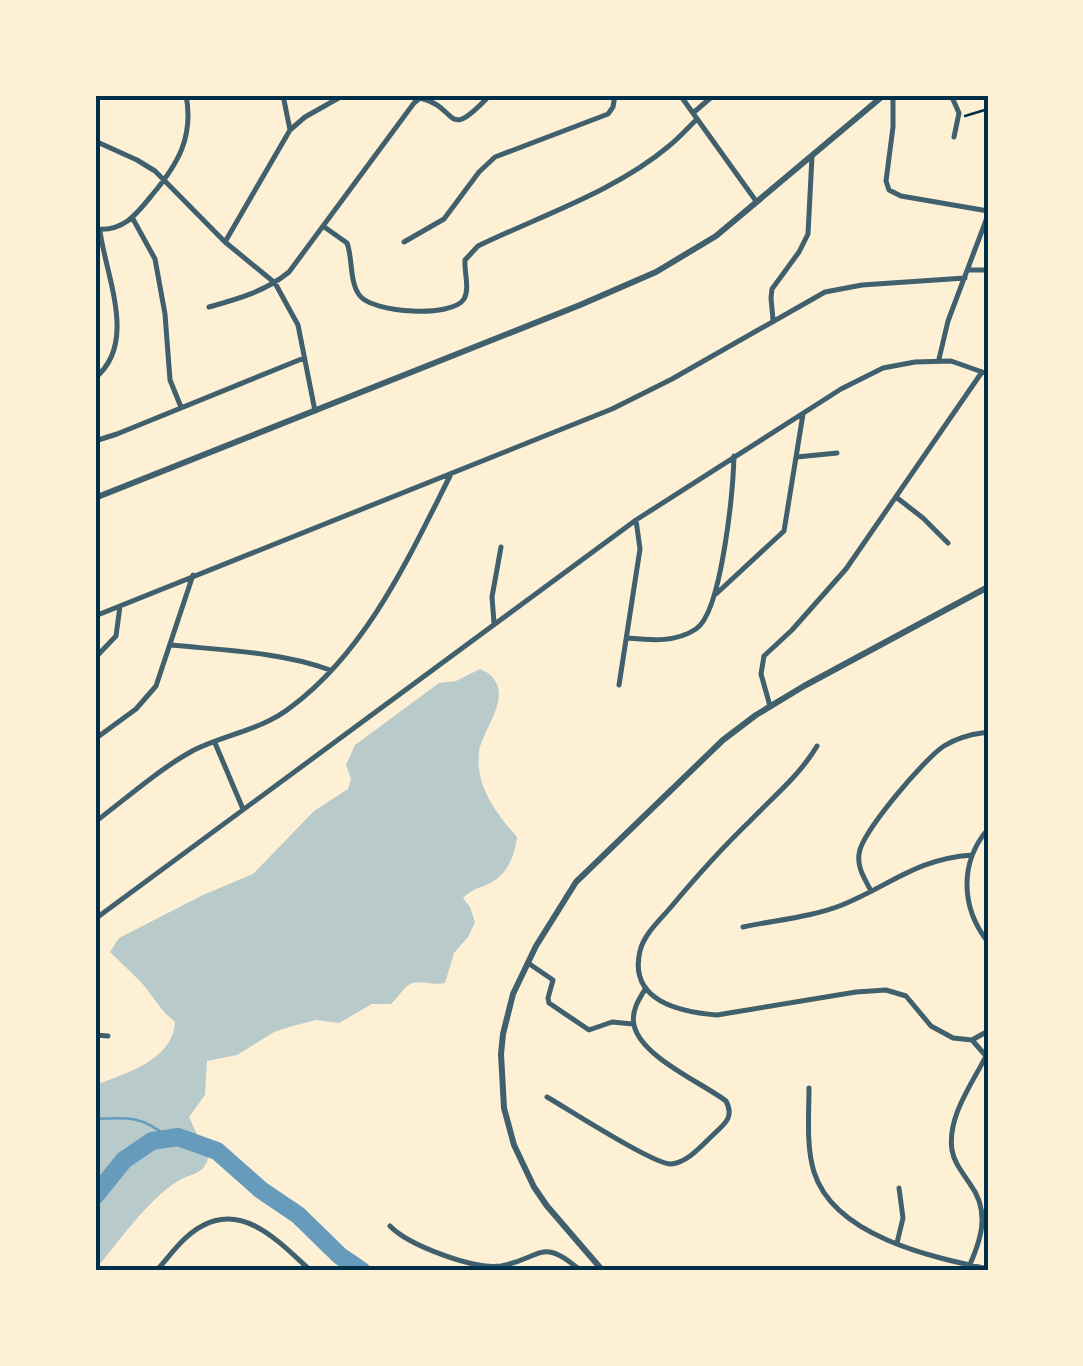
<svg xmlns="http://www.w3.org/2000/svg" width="1083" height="1366" font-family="'Public Sans',sans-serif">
	<rect width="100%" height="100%" fill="#fdf0d5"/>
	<path fill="#b9caca" d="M 480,669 C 485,672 490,673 493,678 C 511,699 482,730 479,752 C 475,786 496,813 517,837 C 514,858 507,876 486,885 C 476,889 471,890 463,898 L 470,907 L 475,922 L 468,937 L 454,953 L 445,983 C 433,986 419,979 410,984 C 403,988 397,999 391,1004 L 372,1004 L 339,1023 L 316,1020 L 289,1027 L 274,1032 L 237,1055 L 207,1061 L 205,1095 L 189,1117 L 208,1158 C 204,1175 191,1173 178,1181 C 149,1198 117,1244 95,1270 L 95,1085 C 125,1074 173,1060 175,1022 L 164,1012 L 142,983 L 110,952 L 119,938 L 203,895 L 253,874 L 314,811 L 348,789 L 351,779 L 346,765 L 355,745 L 439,683 L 456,681 Z"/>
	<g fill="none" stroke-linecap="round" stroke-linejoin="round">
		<path stroke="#669bbc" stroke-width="2.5" d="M 95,1119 C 129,1117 142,1116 169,1138"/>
		<path stroke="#669bbc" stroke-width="18" d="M 95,1196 L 124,1160 L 152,1141 L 178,1137 L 217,1151 L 261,1190 L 298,1215 L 340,1256 L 362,1271"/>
		<path stroke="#003049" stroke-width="2.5" d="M 965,116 L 988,109"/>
		<path stroke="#3f606c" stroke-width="5" d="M 283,95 L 290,130
			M 680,95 L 756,201
			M 893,95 L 893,127 L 886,181 L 889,190 L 901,196 L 988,211
			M 951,95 L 959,113 L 954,137
			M 693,113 L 714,95
			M 95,141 L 137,160 L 155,171 L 225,242 L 275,283 L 298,325 L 315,411
			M 133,219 L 155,259 L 165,314 L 170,380 L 181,407
			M 323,226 L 347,243 C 353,259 349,282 360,296 C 374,313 452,318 464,299 C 470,289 464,272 465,260 L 478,246 C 542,215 614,192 669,146 C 679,138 688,128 697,119
			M 95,229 C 123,232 136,215 152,195 C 178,164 194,137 186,95
			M 225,242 L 290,130 L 305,117 L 344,95
			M 404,242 L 444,219 L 479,172 L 495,157 L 608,114 L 613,107 L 615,95
			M 968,270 L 988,270
			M 209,307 C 238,299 266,291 289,272 L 414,103 L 420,98 C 460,107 444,144 490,95
			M 773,320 L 771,298 L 772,289 L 799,252 L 808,234 L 812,156
			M 939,359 L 948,321 L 988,215
			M 95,378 C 138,343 106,277 100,231
			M 95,441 L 117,434 L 304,358
			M 797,457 L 837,453
			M 896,497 L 923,518 L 948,543
			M 716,594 L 784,531 L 803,414
			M 95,616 L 612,409 L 672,379 L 825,292 L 862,285 L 965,278
			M 494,623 L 492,597 L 501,547
			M 627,638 C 650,640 675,643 696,629 C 722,612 733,490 734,456
			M 171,645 C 221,650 282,652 330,670
			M 95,658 L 116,636 L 120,606
			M 619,685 L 640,549 L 636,520
			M 770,706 L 761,674 L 764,656 L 792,630 L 846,569 L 982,372
			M 95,739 L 136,709 L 156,686 L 193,575
			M 215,743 L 243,809
			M 817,746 C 800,775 773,797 750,821 C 722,848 696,877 671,907 C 660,920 644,934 640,951 C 628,1001 680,1012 717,1015 L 856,992 L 886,990 L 906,996 L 931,1026 L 953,1038 L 972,1040 L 988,1031
			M 95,822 C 127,798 159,769 194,750 C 226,734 262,730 291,707 C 367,650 408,559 450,476
			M 988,829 C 959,863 961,908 988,942
			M 871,891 C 865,879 857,868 859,854 C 861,833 925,758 944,746 C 958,737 972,734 988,732
			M 95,919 L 636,520 L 841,389 L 883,368 L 915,362 L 951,361 L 988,374
			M 743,927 C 776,920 812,917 842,905 C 891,885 916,859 972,855
			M 528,963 L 553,980 L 548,998 L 549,1003 L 589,1030 L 612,1022 L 633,1024
			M 95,1035 L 108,1036
			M 972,1040 L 986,1056
			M 809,1088 C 809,1115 806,1146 814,1172 C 834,1236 931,1257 988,1269
			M 547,1097 C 568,1109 653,1164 671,1164 C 688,1163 703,1144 715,1133 C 726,1123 734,1116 726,1101 C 701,1082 641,1057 634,1025 C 631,1011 639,999 646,988
			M 390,1226 C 408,1245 474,1270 501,1266 C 543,1258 541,1236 581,1271
			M 897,1243 L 903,1218 L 899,1188
			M 156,1271 C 170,1256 183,1236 202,1226 C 245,1202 282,1245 311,1271
			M 967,1271 C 981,1241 991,1212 970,1184 C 963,1173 954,1163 952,1150 C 947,1117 972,1084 986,1056"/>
		<path stroke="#3f606c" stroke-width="6" d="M 95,498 L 580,305 L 656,272 L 716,236 L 884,95
			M 603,1271 L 547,1206 L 534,1187 L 514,1145 L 504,1108 L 501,1054 L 503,1034 L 513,994 L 536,946 L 576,882 L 723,740 L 756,715 L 804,686 L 988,587"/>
	</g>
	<rect width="1083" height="1366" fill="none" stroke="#fdf0d5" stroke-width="195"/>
	<rect x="98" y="98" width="888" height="1170" fill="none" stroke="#003049" stroke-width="4"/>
</svg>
